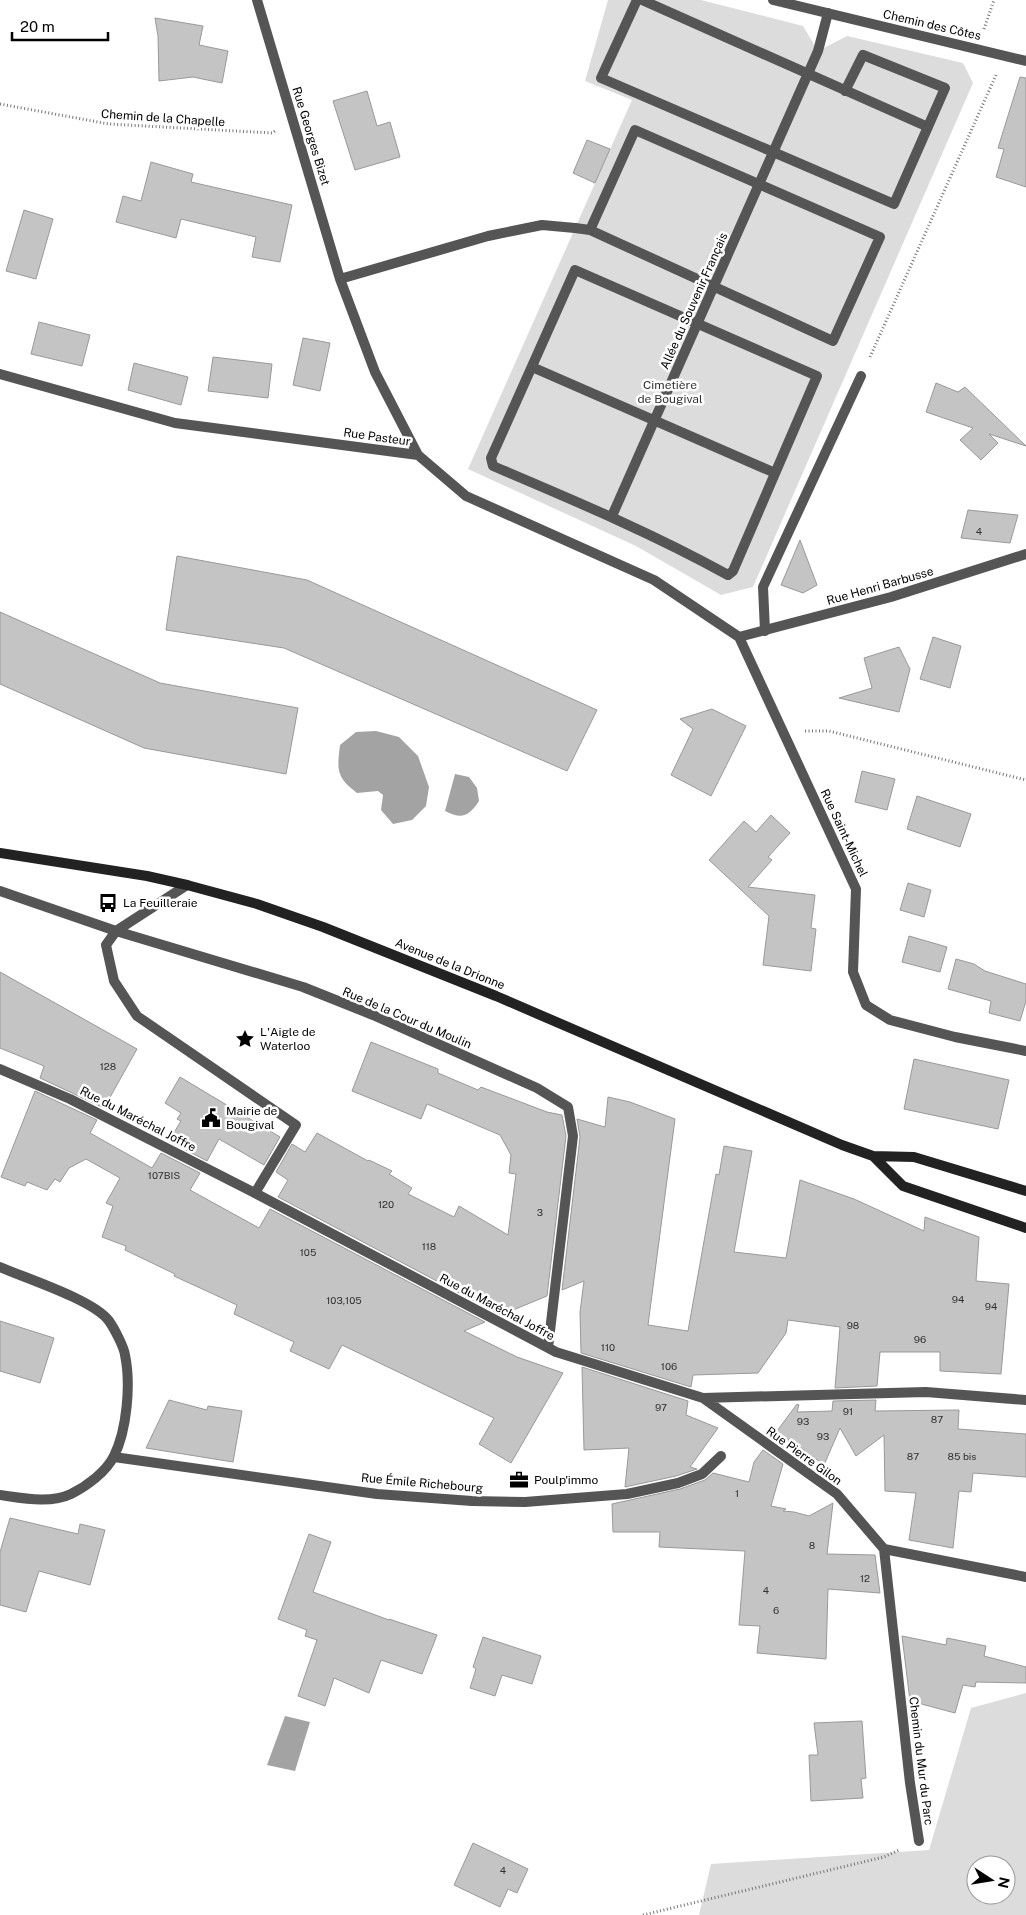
<svg xmlns="http://www.w3.org/2000/svg" width="1026" height="1915" font-family="'Public Sans',sans-serif">
	<rect width="100%" height="100%" fill="#fff"/>
	<path fill="#dcdcdc" fill-rule="evenodd" d="M 608,0 L 701,0 L 803,26 L 818,51 L 847,36 L 963,63 L 973,83 L 753,587 L 721,595 L 636,546 L 468,469 L 632,100 L 585,81 Z
		M 1026,1693 L 1026,1915 L 699,1915 L 711,1864 L 929,1850 L 971,1708 ZM 976,1865 L 1006,1865 L 1006,1895 L 976,1895 Z"/>
	<path fill="#a3a3a3" d="M 376,731 L 399,737 L 418,756 L 429,787 L 426,806 L 412,820 L 393,824 L 381,810 L 383,795 L 378,791 L 357,793 C 336,777 337,770 340,745 L 356,732 Z
		M 455,774 L 469,777 L 477,788 L 479,801 C 469,816 462,820 445,811 Z
		M 285,1716 L 310,1722 L 295,1771 L 267,1765 Z"/>
	<path fill="#c4c4c4" stroke="#999" d="M 155,18 L 203,26 L 199,45 L 228,51 L 222,83 L 193,77 L 159,81 L 158,36 Z
		M 1020,77 L 1026,78 L 1026,187 L 996,177 L 1004,149 L 998,148 Z
		M 367,91 L 377,126 L 390,122 L 400,157 L 355,170 L 333,101 Z
		M 587,140 L 610,149 L 595,183 L 573,173 Z
		M 151,162 L 193,174 L 191,182 L 292,205 L 280,262 L 252,257 L 256,237 L 181,219 L 176,238 L 116,222 L 123,196 L 141,201 Z
		M 24,210 L 53,219 L 36,279 L 6,271 Z
		M 39,322 L 90,335 L 82,366 L 31,354 Z
		M 303,338 L 330,343 L 320,391 L 293,385 Z
		M 213,357 L 272,364 L 268,398 L 208,391 Z
		M 134,363 L 188,377 L 181,405 L 128,390 Z
		M 936,383 L 958,392 L 965,387 L 1026,446 L 989,434 L 998,443 L 981,460 L 960,440 L 973,428 L 926,412 Z
		M 968,510 L 1018,515 L 1010,543 L 961,538 Z
		M 800,540 L 817,585 L 803,593 L 781,585 Z
		M 177,556 L 307,580 L 597,710 L 567,771 L 284,648 L 166,630 Z
		M 0,612 L 160,683 L 298,708 L 286,774 L 144,748 L 0,684 Z
		M 933,637 L 961,646 L 950,688 L 920,679 Z
		M 899,647 L 910,669 L 899,712 L 839,698 L 872,688 L 864,658 Z
		M 712,709 L 746,726 L 711,796 L 671,775 L 693,729 L 680,719 Z
		M 862,771 L 895,779 L 887,810 L 855,802 Z
		M 917,796 L 971,814 L 960,847 L 907,829 Z
		M 771,815 L 790,833 L 768,857 L 772,860 L 748,887 L 815,895 L 811,928 L 816,929 L 811,971 L 763,965 L 769,916 L 709,860 L 744,821 L 756,832 Z
		M 908,883 L 931,890 L 924,917 L 900,910 Z
		M 909,936 L 947,947 L 940,972 L 902,962 Z
		M 956,959 L 974,964 L 985,971 L 1026,984 L 1026,1001 L 1020,1021 L 989,1013 L 991,1001 L 948,989 Z
		M 0,972 L 137,1049 L 104,1108 L 40,1078 L 44,1066 L 0,1048 Z
		M 371,1042 L 438,1069 L 438,1073 L 478,1090 L 481,1087 L 547,1112 L 562,1115 L 566,1136 L 547,1296 L 501,1315 L 278,1197 L 288,1180 L 276,1172 L 292,1144 L 305,1152 L 317,1133 L 368,1161 L 369,1160 L 392,1171 L 389,1174 L 412,1188 L 408,1194 L 454,1217 L 459,1206 L 508,1235 L 516,1174 L 509,1173 L 511,1155 L 500,1135 L 427,1104 L 421,1119 L 352,1091 Z
		M 914,1059 L 1009,1080 L 998,1129 L 904,1109 Z
		M 180,1077 L 280,1137 L 264,1165 L 219,1139 L 207,1161 L 169,1141 L 181,1121 L 177,1119 L 181,1113 L 165,1103 Z
		M 35,1091 L 97,1120 L 90,1133 L 152,1168 L 161,1153 L 200,1173 L 190,1190 L 259,1228 L 270,1209 L 485,1322 L 464,1331 L 517,1357 L 563,1373 L 511,1463 L 479,1444 L 494,1418 L 342,1345 L 329,1369 L 290,1351 L 294,1342 L 234,1314 L 237,1305 L 174,1276 L 175,1274 L 125,1250 L 126,1246 L 102,1237 L 113,1206 L 106,1203 L 120,1178 L 86,1159 L 69,1168 L 60,1182 L 55,1179 L 47,1190 L 27,1182 L 25,1186 L 1,1177 Z
		M 608,1097 L 630,1102 L 675,1119 L 648,1325 L 688,1331 L 716,1174 L 719,1175 L 724,1146 L 752,1151 L 734,1252 L 786,1258 L 800,1180 L 854,1199 L 924,1231 L 925,1217 L 979,1237 L 976,1281 L 1009,1284 L 1001,1374 L 940,1371 L 940,1352 L 880,1352 L 877,1386 L 835,1388 L 840,1327 L 788,1320 L 786,1333 L 758,1373 L 693,1375 L 691,1387 L 581,1353 L 580,1312 L 584,1281 L 562,1290 L 580,1137 L 577,1119 L 605,1127 Z
		M 0,1321 L 54,1338 L 40,1383 L 0,1371 Z
		M 582,1367 L 688,1401 L 686,1415 L 718,1428 L 690,1467 L 697,1469 L 676,1476 L 625,1487 L 629,1448 L 584,1450 Z
		M 169,1400 L 207,1410 L 208,1406 L 242,1411 L 233,1462 L 146,1448 Z
		M 876,1400 L 875,1411 L 959,1410 L 958,1429 L 1026,1434 L 1026,1477 L 973,1473 L 971,1492 L 959,1491 L 953,1548 L 909,1540 L 916,1493 L 885,1491 L 884,1435 L 856,1456 L 840,1428 L 824,1465 L 789,1439 L 787,1449 L 771,1439 L 797,1404 L 799,1405 L 797,1412 L 832,1411 L 833,1401 Z
		M 763,1450 L 783,1464 L 771,1506 L 786,1509 L 783,1511 L 794,1512 L 809,1516 L 833,1503 L 827,1554 L 875,1555 L 880,1593 L 828,1589 L 826,1659 L 757,1653 L 760,1626 L 739,1625 L 745,1551 L 659,1547 L 660,1532 L 613,1532 L 612,1504 L 680,1489 L 705,1480 L 713,1473 L 749,1482 L 754,1462 Z
		M 10,1518 L 78,1534 L 80,1524 L 105,1530 L 90,1585 L 39,1571 L 26,1612 L 0,1605 L 0,1552 Z
		M 309,1534 L 331,1542 L 313,1592 L 389,1620 L 389,1619 L 437,1635 L 422,1674 L 381,1660 L 369,1693 L 334,1678 L 325,1706 L 298,1696 L 317,1640 L 305,1636 L 307,1630 L 278,1619 Z
		M 902,1636 L 946,1645 L 947,1638 L 986,1646 L 984,1656 L 1026,1667 L 1026,1683 L 976,1682 L 975,1687 L 963,1685 L 955,1713 L 910,1701 Z
		M 483,1637 L 541,1656 L 532,1684 L 502,1675 L 495,1696 L 470,1688 L 476,1669 L 473,1667 Z
		M 862,1721 L 866,1778 L 861,1779 L 863,1798 L 811,1801 L 809,1755 L 818,1755 L 814,1723 Z
		M 473,1843 L 528,1869 L 517,1893 L 508,1889 L 500,1907 L 454,1885 Z"/>
	<g fill="none" stroke-linecap="round" stroke-linejoin="round">
		<path stroke="#777" stroke-width="3" stroke-dasharray="1 2.5" stroke-linecap="butt" d="M 984,29 L 994,0
			M 0,104 L 109,124 L 272,133 L 275,131
			M 870,357 L 996,75
			M 805,731 L 829,731 L 1026,780
			M 643,1915 L 884,1857 L 899,1850"/>
		<path stroke="#555" stroke-width="10" d="M 637,0 L 601,78 L 894,204 L 945,88 L 863,55 L 845,91
			M 642,0 L 928,127
			M 575,228 L 590,230 L 833,341 L 880,237 L 635,130 L 590,230
			M 575,270 L 817,376 L 733,571 L 728,575 C 652,533 573,500 493,466 L 491,458 Z
			M 532,367 L 775,473
			M 612,516 L 818,51 L 828,13
			M 765,631 L 763,587 L 861,376
			M 116,931 L 106,945 L 114,981 L 137,1016 L 296,1125 L 255,1193"/>
		<path stroke="#555" stroke-width="10" d="M 257,0 L 340,279 L 375,372 L 418,455
			M 773,0 L 1026,61
			M 340,279 L 488,236 L 542,225 L 575,228
			M 0,374 L 175,423 L 418,455 L 466,496 L 654,580 L 739,637
			M 739,637 L 856,889 L 853,972 L 866,1005 L 890,1020 L 955,1037 L 1026,1051
			M 739,637 L 891,597 L 1026,554
			M 0,891 L 116,931 L 303,987 L 373,1015 L 537,1088 L 568,1107 L 573,1136 L 548,1348
			M 116,931 L 187,885
			M 0,1069 L 70,1099 L 255,1193 L 556,1352 L 703,1398 L 926,1392 L 1026,1400
			M 703,1398 L 837,1494 L 884,1549 L 1026,1577
			M 114,1457 L 377,1494 L 472,1501 L 525,1502 L 627,1494 L 678,1483 L 702,1474 L 721,1456
			M 884,1549 L 910,1783 L 919,1841"/>
		<path stroke="#555" stroke-width="10" d="M 0,1267 C 25,1278 94,1300 109,1321 C 114,1328 124,1347 125,1355 C 131,1384 127,1430 114,1456 C 106,1472 87,1486 71,1494 C 50,1504 22,1498 0,1495"/>
		<path stroke="#222" stroke-width="10" d="M 0,853 L 147,876 L 187,885 L 257,904 L 323,927 L 496,996 L 842,1145 L 873,1156 L 914,1157 L 1026,1191
			M 873,1156 L 903,1186 L 1026,1228"/>
	</g>
	<defs>
		<g id="bus-bare" transform="scale(1.5)"><path d="M-5-6H5V4H4V6H2V4H-2V6H-4V4H-5ZM-3.5-4V0h7V-4ZM-3.5 1.2v1.5H-2V1.2ZM2 1.2v1.5H3.5V1.2Z" fill="#000" stroke="#fff" stroke-width="2.5" paint-order="stroke"/></g>
		<g id="sight-bare" transform="scale(1.5)"><path d="M0-6L1.8-2.2L6-1.7L2.9 1.2L3.7 5.4L0 3.3L-3.7 5.4L-2.9 1.2L-6-1.7L-1.8-2.2Z" fill="#000" stroke="#fff" stroke-width="2.5" paint-order="stroke"/></g>
		<g id="civic-bare" transform="scale(1.5)"><path d="M-.6-6.5H3V-4.5H.6V-3L4-1V1h2V6H-6V1h2V-1L-.6-3ZM-1.2 2.5V6h2.4V2.5Z" fill="#000" stroke="#fff" stroke-width="2.5" paint-order="stroke"/></g>
		<g id="office-bare" transform="scale(1.5)"><path d="M-6-3h4V-5.5h4V-3h4V5H-6ZM-1-4.5V-3h2v-1.5ZM-6 0V1H6V0Z" fill="#000" stroke="#fff" stroke-width="2.5" paint-order="stroke"/></g>
	</defs>
	<g fill-rule="evenodd">
		<use href="#bus-bare" x="108" y="903"/>
		<use href="#sight-bare" x="245" y="1039"/>
		<use href="#civic-bare" x="211" y="1118"/>
		<use href="#office-bare" x="519" y="1480"/>
	</g>
	<g text-anchor="middle" dominant-baseline="central" stroke-width="5" stroke-linejoin="round" paint-order="stroke">
		<g font-size="10" fill="#313131">
			<text x="979" y="531">4</text>
			<text x="108" y="1066">128</text>
			<text x="164" y="1175">107BIS</text>
			<text x="386" y="1204">120</text>
			<text x="540" y="1212">3</text>
			<text x="429" y="1246">118</text>
			<text x="308" y="1252">105</text>
			<text x="958" y="1299">94</text>
			<text x="344" y="1300">103,105</text>
			<text x="991" y="1306">94</text>
			<text x="853" y="1325">98</text>
			<text x="920" y="1339">96</text>
			<text x="608" y="1347">110</text>
			<text x="669" y="1366">106</text>
			<text x="661" y="1407">97</text>
			<text x="848" y="1411">91</text>
			<text x="937" y="1419">87</text>
			<text x="803" y="1421">93</text>
			<text x="823" y="1436">93</text>
			<text x="913" y="1456">87</text>
			<text x="962" y="1456">85 bis</text>
			<text x="737" y="1493">1</text>
			<text x="812" y="1545">8</text>
			<text x="865" y="1578">12</text>
			<text x="766" y="1590">4</text>
			<text x="776" y="1610">6</text>
			<text x="503" y="1870">4</text>
		</g>
		<g font-size="12" fill="#000" stroke="#fff">
			<text transform="translate(932 25) rotate(13)">Chemin des Côtes</text>
			<text transform="translate(163 118) rotate(4)">Chemin de la Chapelle</text>
			<text transform="translate(311 136) rotate(73)">Rue Georges Bizet</text>
			<text transform="translate(694 301) rotate(-66)">Allée du Souvenir Français</text>
			<text transform="translate(377 437) rotate(8)">Rue Pasteur</text>
			<text transform="translate(880 586) rotate(-16)">Rue Henri Barbusse</text>
			<text transform="translate(844 833) rotate(65)">Rue Saint-Michel</text>
			<text transform="translate(450 964) rotate(22)">Avenue de la Drionne</text>
			<text transform="translate(407 1018) rotate(23)">Rue de la Cour du Moulin</text>
			<text transform="translate(138 1119) rotate(27)">Rue du Maréchal Joffre</text>
			<text transform="translate(497 1307) rotate(28)">Rue du Maréchal Joffre</text>
			<text transform="translate(804 1456) rotate(36)">Rue Pierre Gilon</text>
			<text transform="translate(422 1483) rotate(5)">Rue Émile Richebourg</text>
			<text transform="translate(921 1761) rotate(83)">Chemin du Mur du Parc</text>
		</g>
		<g font-size="12" fill="#333" stroke="#fff">
			<text x="670" y="385">Cimetière<tspan x="670" dy="14">de Bougival</tspan></text>
		</g>
		<g font-size="12" fill="#000" stroke="#fff" text-anchor="start">
			<text x="123" y="903">La Feuilleraie</text>
			<text x="260" y="1032">L'Aigle de<tspan x="260" dy="14">Waterloo</tspan></text>
			<text x="226" y="1111">Mairie de<tspan x="226" dy="14">Bougival</tspan></text>
			<text x="534" y="1480">Poulp'immo</text>
		</g>
	</g>
	<g transform="translate(991 1880) rotate(102)"><circle r="24" fill="#ffffff" stroke="#999999"/>
	<path d="M0-4L9 19L0 12L-9 19Z" fill="#000000"/>
	<text y="-8" font-size="14" font-weight="bold" text-anchor="middle" fill="#000000">N</text>
	</g>
	<path d="M12 32v8h96v-8" fill="none" stroke="#000000" stroke-width="2.5"/>
	<text x="20" y="32" font-size="15" fill="#000000" stroke="#ffffff" stroke-width="4" paint-order="stroke">20 m</text>
</svg>
